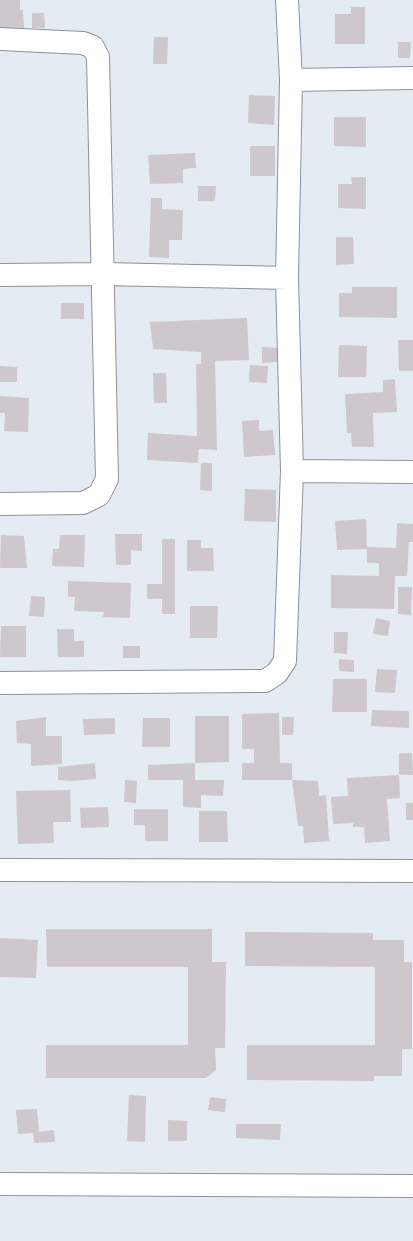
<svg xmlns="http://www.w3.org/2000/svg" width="413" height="1241" font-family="Cabin,sans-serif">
	<rect width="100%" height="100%" fill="#e5ebf2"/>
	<path fill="#cec7cd" d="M 0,0 L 20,0 L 20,10 L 23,10 L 24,29 L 0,28 Z
		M 351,7 L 365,7 L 365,44 L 335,44 L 335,14 L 351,14 Z
		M 32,13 L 44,13 L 45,28 L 32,28 Z
		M 154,37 L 168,37 L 167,64 L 153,64 Z
		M 398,42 L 411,42 L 410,58 L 398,58 Z
		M 249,95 L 275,96 L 274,125 L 248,123 Z
		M 334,117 L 366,117 L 366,147 L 334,146 Z
		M 250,146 L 275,146 L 275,176 L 250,176 Z
		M 195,153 L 196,168 L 183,169 L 183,183 L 150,184 L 148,155 Z
		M 351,177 L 366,177 L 366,209 L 338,208 L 338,184 L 352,184 Z
		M 198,186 L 216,186 L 215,201 L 198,201 Z
		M 151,198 L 162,198 L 162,209 L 183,210 L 182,240 L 169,240 L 169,258 L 149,257 Z
		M 336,237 L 353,237 L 354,264 L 336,265 Z
		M 352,287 L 397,287 L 397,318 L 339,317 L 339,293 L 352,293 Z
		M 61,303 L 84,303 L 84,319 L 61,319 Z
		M 247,318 L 249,360 L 215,361 L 217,450 L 199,449 L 198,463 L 147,460 L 148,433 L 197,436 L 196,364 L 201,364 L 201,352 L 153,349 L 150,322 Z
		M 398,340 L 413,340 L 413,371 L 399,371 Z
		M 339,345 L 367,346 L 366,377 L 338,377 Z
		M 262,347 L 278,348 L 277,362 L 262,363 Z
		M 250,365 L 268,366 L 267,383 L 249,382 Z
		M 0,366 L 17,367 L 17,382 L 0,382 Z
		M 153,373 L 166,373 L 167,403 L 154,403 Z
		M 395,379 L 397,412 L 373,413 L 374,447 L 352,447 L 351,433 L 347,433 L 345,394 L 383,392 L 383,380 Z
		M 0,396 L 29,398 L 28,432 L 4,431 L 5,413 L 0,413 Z
		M 259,420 L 259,431 L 273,430 L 275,455 L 244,457 L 242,421 Z
		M 201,463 L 212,463 L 212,491 L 200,490 Z
		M 245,489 L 276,490 L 276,522 L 244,521 Z
		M 366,519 L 367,547 L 396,548 L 397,523 L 413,524 L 413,542 L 409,542 L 407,576 L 395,576 L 394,609 L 331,608 L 331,575 L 379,576 L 379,563 L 367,563 L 367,549 L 337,550 L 335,521 Z
		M 115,534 L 142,534 L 142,551 L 131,550 L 131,565 L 116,565 Z
		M 1,535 L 24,536 L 27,568 L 0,568 Z
		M 60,535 L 85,535 L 84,567 L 52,566 L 53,549 L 59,549 Z
		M 162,539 L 175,539 L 175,614 L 162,614 L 162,599 L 147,599 L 147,584 L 162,584 Z
		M 187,540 L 201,540 L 201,548 L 213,548 L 214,571 L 187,571 Z
		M 68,581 L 131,583 L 130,618 L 103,617 L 104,612 L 74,611 L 75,597 L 68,597 Z
		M 398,587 L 412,587 L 411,615 L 398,614 Z
		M 31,596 L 45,597 L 44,617 L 29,616 Z
		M 190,606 L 218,606 L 217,638 L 190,638 Z
		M 376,618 L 390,621 L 388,636 L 373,634 Z
		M 1,626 L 26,626 L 26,657 L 0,657 Z
		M 57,629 L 74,629 L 74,641 L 84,641 L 84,657 L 58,657 Z
		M 334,632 L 348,632 L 347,654 L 334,653 Z
		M 123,646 L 140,646 L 140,658 L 123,658 Z
		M 339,659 L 354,660 L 354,672 L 339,671 Z
		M 377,669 L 397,670 L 395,693 L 375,692 Z
		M 333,679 L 367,679 L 367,712 L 332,712 Z
		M 372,710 L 409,711 L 409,728 L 371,726 Z
		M 279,713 L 280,763 L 292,763 L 292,780 L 318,781 L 319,796 L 326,795 L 329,841 L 304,843 L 303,826 L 298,826 L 292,780 L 242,780 L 242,763 L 254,763 L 254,749 L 242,749 L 242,714 Z
		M 195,716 L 229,716 L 229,762 L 195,763 Z
		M 46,717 L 46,736 L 62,736 L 62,764 L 31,766 L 31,744 L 17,743 L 16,721 Z
		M 282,717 L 294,717 L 293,735 L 282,735 Z
		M 115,718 L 115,734 L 84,735 L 83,719 Z
		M 143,718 L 170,718 L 170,747 L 142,747 Z
		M 399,753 L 412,753 L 413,775 L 399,775 Z
		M 95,763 L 96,779 L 71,781 L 58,780 L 58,767 Z
		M 195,763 L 195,780 L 224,780 L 223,796 L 201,795 L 201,808 L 183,807 L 183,780 L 148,780 L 148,765 Z
		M 399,775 L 400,798 L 387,799 L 390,841 L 365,843 L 364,827 L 353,827 L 353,823 L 333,824 L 331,797 L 348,796 L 347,778 Z
		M 125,780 L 137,781 L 136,803 L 124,802 Z
		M 70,790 L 71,822 L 53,822 L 54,843 L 18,844 L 16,791 Z
		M 406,803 L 413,803 L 413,820 L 406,820 Z
		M 108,807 L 109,827 L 81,828 L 80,808 Z
		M 134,809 L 168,809 L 168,841 L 145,841 L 145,825 L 134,825 Z
		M 199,811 L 227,811 L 228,842 L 199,842 Z
		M 46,929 L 212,929 L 212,962 L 226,962 L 225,1048 L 215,1048 L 216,1070 L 206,1078 L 46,1078 L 46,1045 L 188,1045 L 188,967 L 47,967 Z
		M 245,932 L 373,933 L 373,940 L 404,940 L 404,962 L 412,962 L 412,1049 L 402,1049 L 402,1076 L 374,1076 L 374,1081 L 247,1080 L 247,1045 L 375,1045 L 375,967 L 245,966 Z
		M 0,938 L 38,940 L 36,978 L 0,977 Z
		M 129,1095 L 146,1096 L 145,1142 L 127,1141 Z
		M 210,1097 L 226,1099 L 225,1112 L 208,1110 Z
		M 37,1109 L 39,1132 L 54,1130 L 55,1142 L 34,1143 L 33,1133 L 18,1134 L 16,1110 Z
		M 168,1120 L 187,1121 L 187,1141 L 168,1141 Z
		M 236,1124 L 281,1124 L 280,1140 L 236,1138 Z"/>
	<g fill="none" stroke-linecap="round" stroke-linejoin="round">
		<g stroke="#8d9399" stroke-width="24">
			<path id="street" d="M 0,39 L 83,43 L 93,47 L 98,57 L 107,479 L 99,495 L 83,503 L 0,504
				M 291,80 L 413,78
				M 0,275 L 103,274 L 287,278
				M 292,471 L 413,472
				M 0,683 L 265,681 L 277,673 L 285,661 L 292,471 L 287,278 L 291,80 L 287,0
				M 0,870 L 413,871
				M 0,1184 L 413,1186"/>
		</g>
		<use href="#street" stroke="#fff" stroke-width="22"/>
	</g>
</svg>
